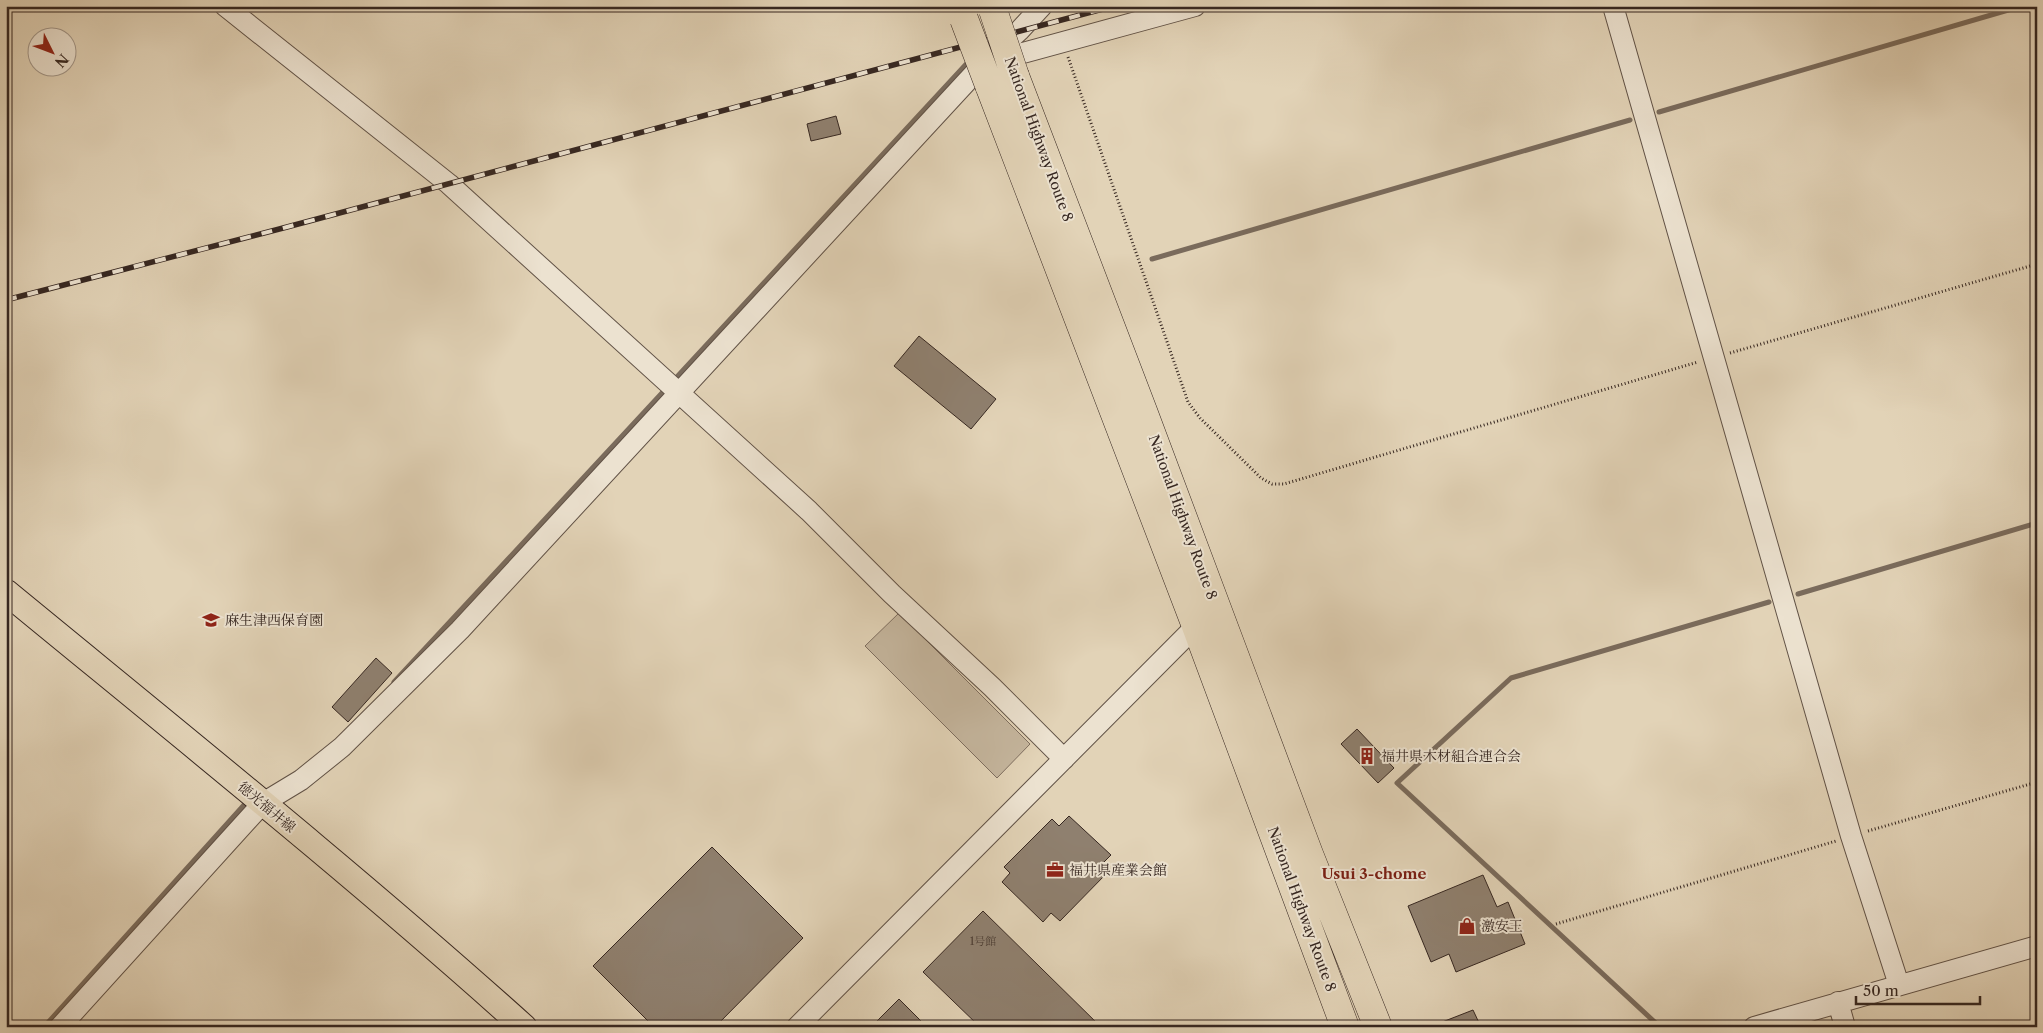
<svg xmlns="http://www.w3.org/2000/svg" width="2043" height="1033" font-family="'Libre Caslon Text','Noto Serif JP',serif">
	<rect width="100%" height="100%" fill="#e2d3b7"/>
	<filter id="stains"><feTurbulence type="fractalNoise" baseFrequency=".004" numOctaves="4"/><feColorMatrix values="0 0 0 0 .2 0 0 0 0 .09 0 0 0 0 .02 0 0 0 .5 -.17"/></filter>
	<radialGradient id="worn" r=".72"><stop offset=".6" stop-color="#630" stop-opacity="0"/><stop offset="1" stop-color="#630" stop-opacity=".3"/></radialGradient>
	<path fill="#c5b69e" stroke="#7e6e60" d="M 899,613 L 1030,744 L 997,778 L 865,646 Z"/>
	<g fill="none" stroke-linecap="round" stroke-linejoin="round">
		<path stroke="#7a6b5c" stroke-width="5" d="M 1659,112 L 2022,6
			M 1152,259 L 1630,120
			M 675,379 L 970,60
			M 1798,594 L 2037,523
			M 394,682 L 662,393
			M 44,1027 L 244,805
			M 1660,1027 L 1397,783 L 1511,678 L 1769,602"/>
	</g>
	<path fill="#8f806f" stroke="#362721" d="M 836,116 L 841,134 L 811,141 L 807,124 Z
		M 919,336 L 996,399 L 971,429 L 894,366 Z
		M 376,658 L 392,673 L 348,722 L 332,707 Z
		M 1357,729 L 1394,768 L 1378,783 L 1341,744 Z
		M 1069,816 L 1111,855 L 1099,867 L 1106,874 L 1060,921 L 1051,913 L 1043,922 L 1002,882 L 1010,873 L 1004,867 L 1052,819 L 1059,826 Z
		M 712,847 L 803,938 L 715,1027 L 654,1027 L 593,966 Z
		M 1483,875 L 1497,907 L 1508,902 L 1525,944 L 1456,972 L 1449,954 L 1431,962 L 1408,906 Z
		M 983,911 L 1101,1027 L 980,1027 L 923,972 Z
		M 899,999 L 927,1027 L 871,1027 Z
		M 1473,1010 L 1481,1027 L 1432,1027 L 1432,1026 Z"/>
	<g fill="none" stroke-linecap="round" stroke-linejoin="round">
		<g stroke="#615246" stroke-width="22">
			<path id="minor" d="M 225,6 L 449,184 L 809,511 L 892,594 L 992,687 L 1064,759
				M 1613,6 L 1851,836 L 1899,985
				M 997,60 L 1195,6
				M 1838,1002 L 1845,1027
				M 60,1027 L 263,803 L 301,780 L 342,747 L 460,630 L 983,64 L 1019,31 L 1042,6
				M 797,1027 L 1196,626
				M 1754,1027 L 2037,946"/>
		</g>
		<g stroke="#362721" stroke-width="27">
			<path id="major" d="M 6,592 C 180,735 356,876 524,1027"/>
		</g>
		<g stroke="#362721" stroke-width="29">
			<path id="highway" d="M 1015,76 L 1143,411 L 1309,854 L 1378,1027
				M 989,85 L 1196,626 L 1345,1027"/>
		</g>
		<path stroke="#362721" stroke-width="3" stroke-dasharray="1 2.5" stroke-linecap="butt" d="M 1068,57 L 1188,402 L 1200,418 L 1261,478 L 1272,484 L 1284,484 L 1698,362
			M 1730,353 L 2037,264
			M 1868,831 L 2037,782
			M 1556,924 L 1836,841"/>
		<use href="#minor" stroke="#ece2d0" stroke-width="20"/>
		<use href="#major" stroke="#e2d3b7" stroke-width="25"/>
		<use href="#highway" stroke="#e2d3b7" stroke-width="28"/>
		<g stroke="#362721" stroke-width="5.5">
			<path id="rail" d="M 6,300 L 287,227 L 1114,6"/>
		</g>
		<use href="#rail" stroke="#ece2d0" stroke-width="4" stroke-dasharray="11" stroke-linecap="butt"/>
		<g stroke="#362721" stroke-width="29" stroke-linecap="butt">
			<path id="highway-bridge" d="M 993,10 L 1015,76
				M 964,19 L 989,85"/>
		</g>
		<use href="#highway-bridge" stroke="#e2d3b7" stroke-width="28"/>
	</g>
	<defs>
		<g id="school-bare" transform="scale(1.35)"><path d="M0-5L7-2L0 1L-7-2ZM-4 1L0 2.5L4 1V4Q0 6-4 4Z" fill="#8f2418" stroke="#ece2d0" stroke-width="2.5" paint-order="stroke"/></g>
		<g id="building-bare" transform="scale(1.35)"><path d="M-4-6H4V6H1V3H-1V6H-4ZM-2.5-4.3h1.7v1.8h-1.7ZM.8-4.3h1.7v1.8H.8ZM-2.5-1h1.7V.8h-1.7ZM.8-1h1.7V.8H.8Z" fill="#8f2418" stroke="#ece2d0" stroke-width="2.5" paint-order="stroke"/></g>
		<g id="office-bare" transform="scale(1.35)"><path d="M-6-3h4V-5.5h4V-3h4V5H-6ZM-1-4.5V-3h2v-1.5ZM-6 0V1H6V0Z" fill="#8f2418" stroke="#ece2d0" stroke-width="2.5" paint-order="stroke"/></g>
		<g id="shop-bare" transform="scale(1.35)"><path d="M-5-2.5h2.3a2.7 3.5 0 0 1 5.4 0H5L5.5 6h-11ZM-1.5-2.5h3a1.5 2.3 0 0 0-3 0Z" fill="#8f2418" stroke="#ece2d0" stroke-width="2.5" paint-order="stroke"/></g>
	</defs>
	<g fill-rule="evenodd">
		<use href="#school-bare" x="211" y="620"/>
		<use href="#building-bare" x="1367" y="756"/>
		<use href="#office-bare" x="1055" y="870"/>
		<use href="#shop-bare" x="1467" y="926"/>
	</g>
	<g text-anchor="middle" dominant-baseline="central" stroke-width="4" stroke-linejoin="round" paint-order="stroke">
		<g font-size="11" fill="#4c3d34">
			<text x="983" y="941">1号館</text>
		</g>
		<g font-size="14" fill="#362721" stroke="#ece2d0">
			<text transform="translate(1039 139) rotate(70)">National Highway Route 8</text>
			<text transform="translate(1183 517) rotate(70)">National Highway Route 8</text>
			<text transform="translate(267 807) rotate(40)">徳光福井線</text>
			<text transform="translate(1302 909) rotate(70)">National Highway Route 8</text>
		</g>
		<g font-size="14" fill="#362721" stroke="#ece2d0" text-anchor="start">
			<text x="225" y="620">麻生津西保育園</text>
			<text x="1381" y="756">福井県木材組合連合会</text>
			<text x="1069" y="870">福井県産業会館</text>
			<text x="1481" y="926">激安王</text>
		</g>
		<g font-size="15" font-weight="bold" fill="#7a1f14" stroke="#ece2d0">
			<text x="1374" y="873">Usui 3-chome</text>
		</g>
	</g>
	<rect width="2043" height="1033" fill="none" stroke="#e2d3b7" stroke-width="25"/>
	<rect x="8" y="8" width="2028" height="1018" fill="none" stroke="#362721" stroke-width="2.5"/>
	<rect x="12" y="12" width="2018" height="1008" fill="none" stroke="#362721"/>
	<g transform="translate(52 52) rotate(132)"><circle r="24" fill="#ece2d0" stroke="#a3978a"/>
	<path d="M0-4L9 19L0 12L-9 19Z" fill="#8f2418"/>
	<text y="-8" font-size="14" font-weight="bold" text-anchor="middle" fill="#362721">N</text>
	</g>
	<path d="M1856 996v8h124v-8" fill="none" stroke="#362721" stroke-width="2.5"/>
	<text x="1863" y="996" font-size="15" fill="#362721" stroke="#ece2d0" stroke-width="4" paint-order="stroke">50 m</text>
	<rect width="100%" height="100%" filter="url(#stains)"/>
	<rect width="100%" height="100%" fill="url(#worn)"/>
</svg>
